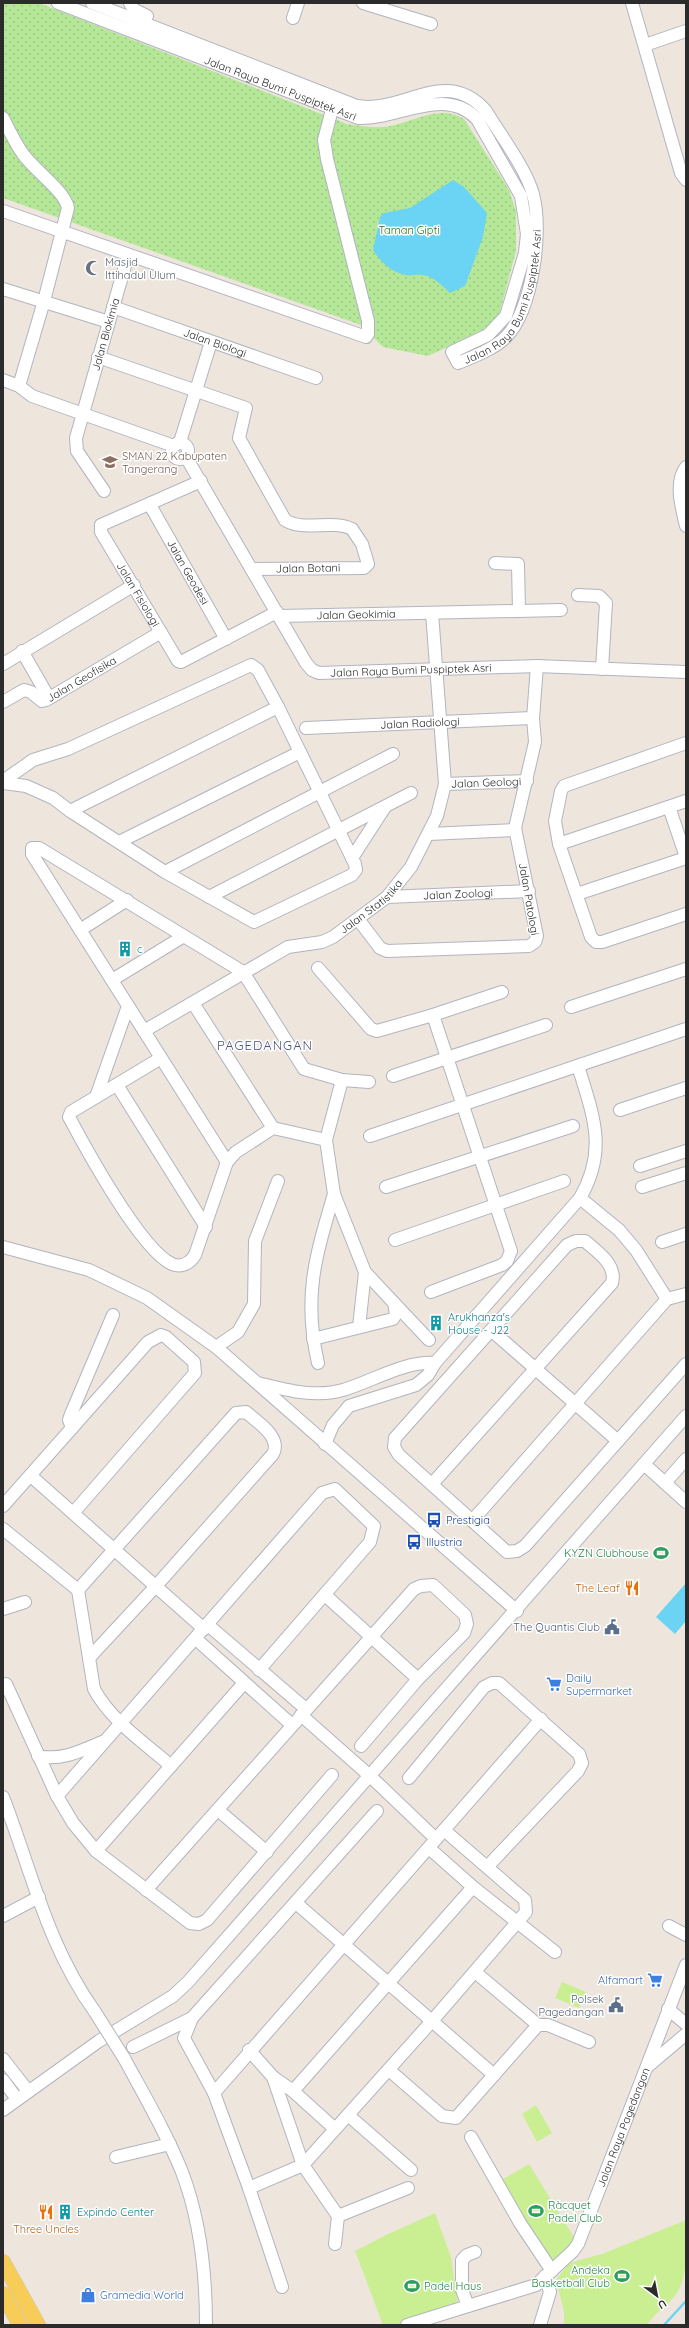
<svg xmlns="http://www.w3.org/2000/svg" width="689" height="2328" font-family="Quicksand,sans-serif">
	<defs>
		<pattern id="park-dots" width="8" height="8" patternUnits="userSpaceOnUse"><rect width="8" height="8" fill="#b4e797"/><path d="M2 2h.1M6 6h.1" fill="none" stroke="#9bc682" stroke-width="1.8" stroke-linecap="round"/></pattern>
	</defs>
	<rect width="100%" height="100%" fill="#eee6dd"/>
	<path fill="url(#park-dots)" d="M 3,3 L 39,3 L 347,124 C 362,126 376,129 390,126 C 416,121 439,104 464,119 L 509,190 L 516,211 L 516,251 L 499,315 L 491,324 L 479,332 L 428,356 L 383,347 L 361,325 L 3,198 Z"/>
	<path fill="#caef92" d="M 562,1982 L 586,1992 L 579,2008 L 555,1998 Z
		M 536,2105 L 552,2133 L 537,2142 L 522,2114 Z
		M 529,2164 L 575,2239 L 569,2250 L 552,2265 L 498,2182 Z
		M 435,2213 L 451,2257 L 458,2306 L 396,2325 L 383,2325 L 355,2251 L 386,2235 Z
		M 686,2220 C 686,2244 689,2273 677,2293 C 669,2305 655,2312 647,2325 L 564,2325 L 564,2311 L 556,2280 L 569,2263 L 602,2254 Z"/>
	<path fill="#6bd4f5" d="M 453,180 L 464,187 L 487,213 L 483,237 L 465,286 L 450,293 C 443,286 433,276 422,275 C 417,274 412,276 406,275 C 392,273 380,261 373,250 L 380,217 L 384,213 L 410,208 Z
		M 686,1583 L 686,1621 L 675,1634 L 656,1617 Z"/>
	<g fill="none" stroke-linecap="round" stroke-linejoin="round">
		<path stroke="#6bd4f5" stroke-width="2.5" d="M 664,2325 L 686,2301"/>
		<g stroke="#b1b4c0" stroke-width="14">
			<g id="minor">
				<path id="s1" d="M 58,3 L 358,118 C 398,120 444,85 477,119 L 521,196 L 527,234 L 525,253 L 506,316 L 488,335 L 452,352 L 458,363 C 473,357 494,349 506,337 C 533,309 543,230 533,194 C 525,167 501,136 486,111 C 445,65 404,114 357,106 L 92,3"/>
				<path d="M 130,3 L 133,9 L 147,16"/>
				<path d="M 363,3 L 431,24"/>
				<path d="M 632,3 L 681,173 L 686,180"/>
				<path d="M 293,18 L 298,3"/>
				<path d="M 645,45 L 686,31"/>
				<path d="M 3,118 C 9,130 15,143 23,154 C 34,170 65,191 68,208 L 44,301 L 19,386"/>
				<path d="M 3,211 L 366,337 L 368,334 L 368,321 L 327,159 L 324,140 L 334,102"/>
				<path d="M 3,289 L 109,322"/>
				<path id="s2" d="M 113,307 L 316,378"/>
				<path d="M 98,357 L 246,408 L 239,438 L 285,520 C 303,532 332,519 352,529 L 362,544 L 368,564 L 364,568 L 252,569"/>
				<path d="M 3,380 L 19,386 L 32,396 L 174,446"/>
				<path d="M 180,442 L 211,342"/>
				<circle cx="180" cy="451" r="8"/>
				<path id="s3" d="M 186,457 L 306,663 L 312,670 L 319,673 L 537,666 L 686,672"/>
				<path d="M 686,467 C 674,482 682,509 686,526"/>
				<path id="s4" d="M 201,481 L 101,525 L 101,532 L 178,661 L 181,662 L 277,612"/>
				<path id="s5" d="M 104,491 L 77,451 L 76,438 L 128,255"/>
				<path id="s6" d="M 150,505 L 226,639"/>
				<path d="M 495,563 L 518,564 L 519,611"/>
				<path d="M 578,595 L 599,596 L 606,603 L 602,669"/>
				<path id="s7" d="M 280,616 L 561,610"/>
				<path d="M 22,651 L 49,698"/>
				<path d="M 3,664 L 134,585"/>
				<path id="s8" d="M 3,702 L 24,690 L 31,692 L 42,701 L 46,700 L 161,632"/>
				<path id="s9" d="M 306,728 L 533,718"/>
				<path d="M 686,743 L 564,786 L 561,791 L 555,821 L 559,844 L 591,937 L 596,942 L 602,942 L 686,914"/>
				<path d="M 3,781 L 33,760 L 68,749 L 251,665 L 258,670 L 278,707 L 355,864 L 356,870 L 352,875 L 254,922 L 165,872 L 70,811 L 53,798 L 26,786 L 3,783"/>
				<path id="s10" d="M 445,784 L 527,781"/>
				<path d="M 669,807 L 686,857"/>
				<path d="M 70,811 L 278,707"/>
				<path d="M 429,834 L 515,830"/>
				<path d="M 119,842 L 300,752"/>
				<path d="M 559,844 L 686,801"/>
				<path d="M 352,858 L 385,807"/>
				<path d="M 165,872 L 393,754"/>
				<path d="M 577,894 L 686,858"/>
				<path d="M 209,897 L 411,793"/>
				<path id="s11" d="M 387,897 L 529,891"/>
				<path d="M 358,919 L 380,948 L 387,951 L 529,946 L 535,942 L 537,936 L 515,828 L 535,742 L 533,718 L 537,666"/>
				<path d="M 80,930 L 127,900"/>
				<path d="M 318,968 L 371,1029 L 377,1031 L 433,1015 L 502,992"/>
				<path d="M 112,980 L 184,936"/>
				<path d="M 193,1003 L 273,1128"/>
				<path d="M 571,1007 L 686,969"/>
				<path id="s12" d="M 144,1031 L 288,947 L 322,942 L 333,937 L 387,897 L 411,867 L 437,816 L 445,784 L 432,613"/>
				<path d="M 161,1058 L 71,1112 L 69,1117 C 86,1149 141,1250 172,1264 C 182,1268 190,1263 195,1255 L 227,1162 L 236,1152 L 273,1128 L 326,1140"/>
				<path d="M 393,1076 L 546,1025"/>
				<path d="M 342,1080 L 326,1140 L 334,1194 L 365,1272"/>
				<path d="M 117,1085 L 206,1227"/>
				<path d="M 96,1097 L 128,1006"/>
				<path d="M 620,1110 L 686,1088"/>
				<path d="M 370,1136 L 686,1029"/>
				<path d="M 227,1162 L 32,854 L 32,848 L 39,848 L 243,972 L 304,1069 L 342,1080 L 369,1082"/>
				<path d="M 640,1166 L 686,1151"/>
				<path d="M 386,1187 L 573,1126"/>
				<path d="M 642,1187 L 686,1173"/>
				<path d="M 580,1198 L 619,1230 L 636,1250 L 667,1299"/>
				<path d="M 395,1240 L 564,1181"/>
				<path d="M 662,1242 L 686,1234"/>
				<path d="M 3,1247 L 89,1270 L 147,1298 L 216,1347 L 517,1611"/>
				<path d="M 431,1292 L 502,1265 L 507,1261 L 511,1251 L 433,1015"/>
				<path d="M 394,1303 L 429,1340"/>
				<path d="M 491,1330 L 618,1441"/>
				<path d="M 313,1339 L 393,1319 L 396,1314 L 394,1303 L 365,1272 L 359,1327"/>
				<path d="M 216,1347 L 238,1332 L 254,1304 L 255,1241 L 278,1181"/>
				<path d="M 318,1363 C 303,1297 315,1258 334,1194"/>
				<path d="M 258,1383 C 286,1390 315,1398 343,1390 C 373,1381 404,1361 435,1363"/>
				<path d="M 72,1428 L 69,1420 L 71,1414 L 113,1315"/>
				<path d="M 325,1444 L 333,1425 L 349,1406 L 416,1385 L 428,1375 L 435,1363 L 580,1198 C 608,1150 593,1115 578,1066"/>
				<path d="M 644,1464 L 686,1502"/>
				<path d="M 31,1476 L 204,1629"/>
				<path d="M 665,1483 L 686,1459"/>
				<path d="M 432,1484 L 612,1283 C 617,1264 597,1252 585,1241 L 576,1241 L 567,1245 L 395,1438 L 394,1447 L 399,1455 L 507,1552 L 517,1551 L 525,1546 L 686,1364"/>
				<path d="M 3,1506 L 148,1342 L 161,1335 L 166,1337 L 194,1362 L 195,1373 L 74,1512"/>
				<path d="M 472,1521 L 667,1299 L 686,1294"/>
				<path d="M 3,1529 L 78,1590 L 236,1413 L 246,1412 C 257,1422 282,1437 273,1454 L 156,1586 L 89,1658"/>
				<path d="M 78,1590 L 94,1689 C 111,1721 145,1743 171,1766"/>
				<path d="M 325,1595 L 418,1679"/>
				<path d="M 3,1609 L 25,1602"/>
				<path d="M 208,1625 L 306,1709"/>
				<path d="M 196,1639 L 292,1725"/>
				<path d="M 6,1684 L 57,1796 L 73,1823 L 96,1851 L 190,1923 L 199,1924 L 207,1920 L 332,1775"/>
				<path d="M 301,1715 L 370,1776 L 436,1839"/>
				<path d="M 38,1756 C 61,1761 81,1751 102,1742"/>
				<path d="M 409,1778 L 484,1687 L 492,1683 L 499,1683 L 579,1754 L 582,1763 L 578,1771 L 487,1867"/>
				<path d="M 57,1796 L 322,1493 L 335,1489 L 374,1526 L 370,1542 L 259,1670"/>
				<path d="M 3,1797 C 32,1872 47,1945 95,2012"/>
				<path d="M 218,1810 L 267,1852"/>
				<path d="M 429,1848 L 473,1887 L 555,1952"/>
				<path d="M 96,1851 L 244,1683"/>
				<path d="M 146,1890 L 414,1589 L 421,1586 L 433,1585 L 465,1615 L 467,1624 L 464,1633 L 418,1679 L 361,1746"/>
				<path d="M 296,1903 L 494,2075"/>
				<path d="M 3,1916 L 39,1897"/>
				<path d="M 669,1926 L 686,1935"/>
				<path d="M 668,2009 L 686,2024"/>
				<path d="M 538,2025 L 548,2025 L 589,2042"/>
				<path d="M 133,2047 L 192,2018"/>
				<path d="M 249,2050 L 273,2077 L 293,2091 L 335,2129"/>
				<path d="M 124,2058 C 144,2095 166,2132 182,2172 C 200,2219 206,2275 206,2325"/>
				<path d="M 3,2059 L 28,2091"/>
				<path d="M 647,2067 L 686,2034"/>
				<path d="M 389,2070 L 442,2116 L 456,2118 L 538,2025 L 475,1972"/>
				<path d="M 273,2077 L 303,2165 L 338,2216 L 335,2244"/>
				<path d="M 3,2080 L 17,2099"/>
				<path d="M 293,2091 L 473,1887"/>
				<path d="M 214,2093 L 541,1719"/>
				<path d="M 3,2110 L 99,2041 L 173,1996 L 188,1982 L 686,1416"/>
				<path d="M 348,2115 L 411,2170"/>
				<path d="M 471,2137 L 520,2223 L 552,2271"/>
				<path d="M 116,2157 L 170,2144"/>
				<path d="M 249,2188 L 303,2165 L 432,2021 L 526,1912 L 525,1900 L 444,1830"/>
				<path d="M 338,2216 L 408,2188"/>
				<path d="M 282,2287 L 249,2188 L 214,2093 L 184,2038 L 192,2018 L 377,1811"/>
				<path d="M 468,2306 L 462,2290 L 462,2260 L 467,2255 L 475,2252"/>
				<path id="s13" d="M 407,2325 L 536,2285 L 573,2251 L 578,2244 L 686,1965"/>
				<path d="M 540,2325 L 550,2292 L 545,2276"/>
			</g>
		</g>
		<g stroke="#c8c8c8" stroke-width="16">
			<path id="major" d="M 3,2262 L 38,2325
				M 3,2294 L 20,2325"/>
		</g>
		<use href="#minor" stroke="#fff" stroke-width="12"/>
		<use href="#major" stroke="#f7cd58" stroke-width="15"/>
		<g stroke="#b1b4c0" stroke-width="14" stroke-linecap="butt">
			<path id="minor-bridge" d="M 95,2012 L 124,2058"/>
		</g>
		<use href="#minor-bridge" stroke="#fff" stroke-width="12"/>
	</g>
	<defs>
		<g id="mosque-bare" transform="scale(1.2)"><path d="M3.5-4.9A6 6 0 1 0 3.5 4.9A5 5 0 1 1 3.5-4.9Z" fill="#6b7280" stroke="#fff" stroke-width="2.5" paint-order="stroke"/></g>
		<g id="school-bare" transform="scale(1.2)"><path d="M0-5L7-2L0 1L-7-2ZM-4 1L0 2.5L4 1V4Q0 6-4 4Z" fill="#8d6e63" stroke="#fff" stroke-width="2.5" paint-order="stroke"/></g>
		<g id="building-bare" transform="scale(1.2)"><path d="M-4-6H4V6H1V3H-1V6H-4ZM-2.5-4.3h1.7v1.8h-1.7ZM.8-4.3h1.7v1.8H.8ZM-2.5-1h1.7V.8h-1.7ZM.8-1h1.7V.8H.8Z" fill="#0f9aa8" stroke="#fff" stroke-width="2.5" paint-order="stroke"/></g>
		<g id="bus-bare" transform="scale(1.2)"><path d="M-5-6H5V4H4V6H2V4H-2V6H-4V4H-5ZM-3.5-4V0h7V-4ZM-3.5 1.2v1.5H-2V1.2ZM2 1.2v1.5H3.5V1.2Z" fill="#1a4fb4" stroke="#fff" stroke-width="2.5" paint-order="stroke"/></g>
		<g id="stadium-bare" transform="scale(1.2)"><path d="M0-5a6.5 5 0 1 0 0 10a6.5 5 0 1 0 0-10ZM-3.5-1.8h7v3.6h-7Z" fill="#2e9e5b" stroke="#fff" stroke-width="2.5" paint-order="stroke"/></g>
		<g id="restaurant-bare" transform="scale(1.2)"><path d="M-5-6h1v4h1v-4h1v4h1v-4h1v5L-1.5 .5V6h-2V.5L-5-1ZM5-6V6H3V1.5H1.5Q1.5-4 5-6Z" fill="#e8710a" stroke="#fff" stroke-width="2.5" paint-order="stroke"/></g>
		<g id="civic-bare" transform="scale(1.2)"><path d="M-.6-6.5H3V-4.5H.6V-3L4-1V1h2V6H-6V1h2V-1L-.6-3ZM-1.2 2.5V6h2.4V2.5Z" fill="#5c6f8a" stroke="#fff" stroke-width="2.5" paint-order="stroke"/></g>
		<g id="supermarket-bare" transform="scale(1.2)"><path d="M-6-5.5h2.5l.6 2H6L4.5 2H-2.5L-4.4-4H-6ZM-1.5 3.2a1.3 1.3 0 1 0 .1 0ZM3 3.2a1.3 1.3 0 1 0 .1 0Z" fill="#3f7fe0" stroke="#fff" stroke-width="2.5" paint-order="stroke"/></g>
		<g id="shop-bare" transform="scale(1.2)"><path d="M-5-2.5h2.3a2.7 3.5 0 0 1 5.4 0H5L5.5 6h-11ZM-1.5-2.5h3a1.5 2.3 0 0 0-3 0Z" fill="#3f7fe0" stroke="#fff" stroke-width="2.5" paint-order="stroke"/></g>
	</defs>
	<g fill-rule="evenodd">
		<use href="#mosque-bare" x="93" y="268"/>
		<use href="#school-bare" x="110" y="462"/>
		<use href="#building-bare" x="125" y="949"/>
		<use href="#building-bare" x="436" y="1323"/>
		<use href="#bus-bare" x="434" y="1520"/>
		<use href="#bus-bare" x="414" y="1542"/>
		<use href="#stadium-bare" x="661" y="1553"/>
		<use href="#restaurant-bare" x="632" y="1588"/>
		<use href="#civic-bare" x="612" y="1627"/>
		<use href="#supermarket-bare" x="554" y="1684"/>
		<use href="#supermarket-bare" x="655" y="1980"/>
		<use href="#civic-bare" x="616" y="2005"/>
		<use href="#stadium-bare" x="536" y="2211"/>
		<use href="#restaurant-bare" x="46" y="2212"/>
		<use href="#building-bare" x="65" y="2212"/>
		<use href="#stadium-bare" x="622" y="2276"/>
		<use href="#stadium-bare" x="412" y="2286"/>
		<use href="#shop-bare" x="88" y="2295"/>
	</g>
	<g text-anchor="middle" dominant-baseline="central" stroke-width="3" stroke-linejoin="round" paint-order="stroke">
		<g font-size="11" fill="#2b2b2b" stroke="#fff">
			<text stroke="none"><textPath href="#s1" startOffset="238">Jalan Raya Bumi Puspiptek Asri</textPath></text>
			<text stroke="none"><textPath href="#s1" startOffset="824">Jalan Raya Bumi Puspiptek Asri</textPath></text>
			<text stroke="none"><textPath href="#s5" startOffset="169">Jalan Biokimia</textPath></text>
			<text stroke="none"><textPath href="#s2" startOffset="108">Jalan Biologi</textPath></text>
			<text transform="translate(308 568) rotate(-1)">Jalan Botani</text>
			<text stroke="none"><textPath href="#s6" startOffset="77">Jalan Geodesi</textPath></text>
			<text stroke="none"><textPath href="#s4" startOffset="189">Jalan Fisiologi</textPath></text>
			<text stroke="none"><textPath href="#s7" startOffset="76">Jalan Geokimia</textPath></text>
			<text stroke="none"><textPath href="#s3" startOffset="347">Jalan Raya Bumi Puspiptek Asri</textPath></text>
			<text stroke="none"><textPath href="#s8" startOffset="91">Jalan Geofisika</textPath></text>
			<text stroke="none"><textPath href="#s9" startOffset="114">Jalan Radiologi</textPath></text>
			<text stroke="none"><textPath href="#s10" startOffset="41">Jalan Geologi</textPath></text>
			<text stroke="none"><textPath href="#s11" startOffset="71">Jalan Zoologi</textPath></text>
			<text transform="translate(529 899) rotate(80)">Jalan Patologi</text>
			<text stroke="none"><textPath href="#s12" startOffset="262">Jalan Statistika</textPath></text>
			<text stroke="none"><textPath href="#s13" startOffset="319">Jalan Raya Pagedangan</textPath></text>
		</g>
		<g font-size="11" fill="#2b6d17" stroke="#fff">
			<text x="409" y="230">Taman Gipti</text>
		</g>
		<g font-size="11" fill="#5b616d" stroke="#fff" text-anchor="start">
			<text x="105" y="262">Masjid<tspan x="105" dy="13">Ittihadul Ulum</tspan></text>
		</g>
		<g font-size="11" fill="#785e54" stroke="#fff" text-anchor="start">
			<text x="122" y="456">SMAN 22 Kabupaten<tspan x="122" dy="13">Tangerang</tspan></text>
		</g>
		<g font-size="11" fill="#0d838f" stroke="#fff" text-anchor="start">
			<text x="137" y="949">c</text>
			<text x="448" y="1317">Arukhanza's<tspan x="448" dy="13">House - J22</tspan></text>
			<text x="77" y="2212">Expindo Center</text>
		</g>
		<g font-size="11" fill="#164399" stroke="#fff" text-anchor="start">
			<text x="446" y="1520">Prestigia</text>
			<text x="426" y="1542">Illustria</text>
		</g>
		<g font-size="11" fill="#27864d" stroke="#fff" text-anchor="end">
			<text x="649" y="1553">KYZN Clubhouse</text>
			<text x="548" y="2205" text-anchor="start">Ràcquet<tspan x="548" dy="13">Padel Club</tspan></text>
			<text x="610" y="2270">Andeka<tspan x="610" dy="13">Basketball Club</tspan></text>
			<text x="424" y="2286" text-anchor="start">Padel Haus</text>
		</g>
		<g font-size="11" fill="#c56008" stroke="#fff" text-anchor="end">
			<text x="620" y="1588">The Leaf</text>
			<text x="46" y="2229" text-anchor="middle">Three Uncles</text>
		</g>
		<g font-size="11" fill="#4e5e75" stroke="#fff" text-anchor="end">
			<text x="600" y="1627">The Quantis Club</text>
			<text x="604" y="1999">Polsek<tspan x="604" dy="13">Pagedangan</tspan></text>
		</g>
		<g font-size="11" fill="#366cbe" stroke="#fff" text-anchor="start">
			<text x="566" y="1678">Daily<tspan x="566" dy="13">Supermarket</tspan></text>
			<text x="643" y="1980" text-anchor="end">Alfamart</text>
			<text x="100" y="2295">Gramedia World</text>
		</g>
		<g font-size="13" letter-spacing="1" fill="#49547f" stroke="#fff">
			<text x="265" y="1045">PAGEDANGAN</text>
		</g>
	</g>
	<rect width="689" height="2328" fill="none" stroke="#2b2b2b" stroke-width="8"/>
	<g transform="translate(657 2296) rotate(148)" stroke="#ffffff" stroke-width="3" paint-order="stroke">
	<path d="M0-3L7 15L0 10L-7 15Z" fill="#2b2b2b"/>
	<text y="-6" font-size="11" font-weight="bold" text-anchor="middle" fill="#2b2b2b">U</text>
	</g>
</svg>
